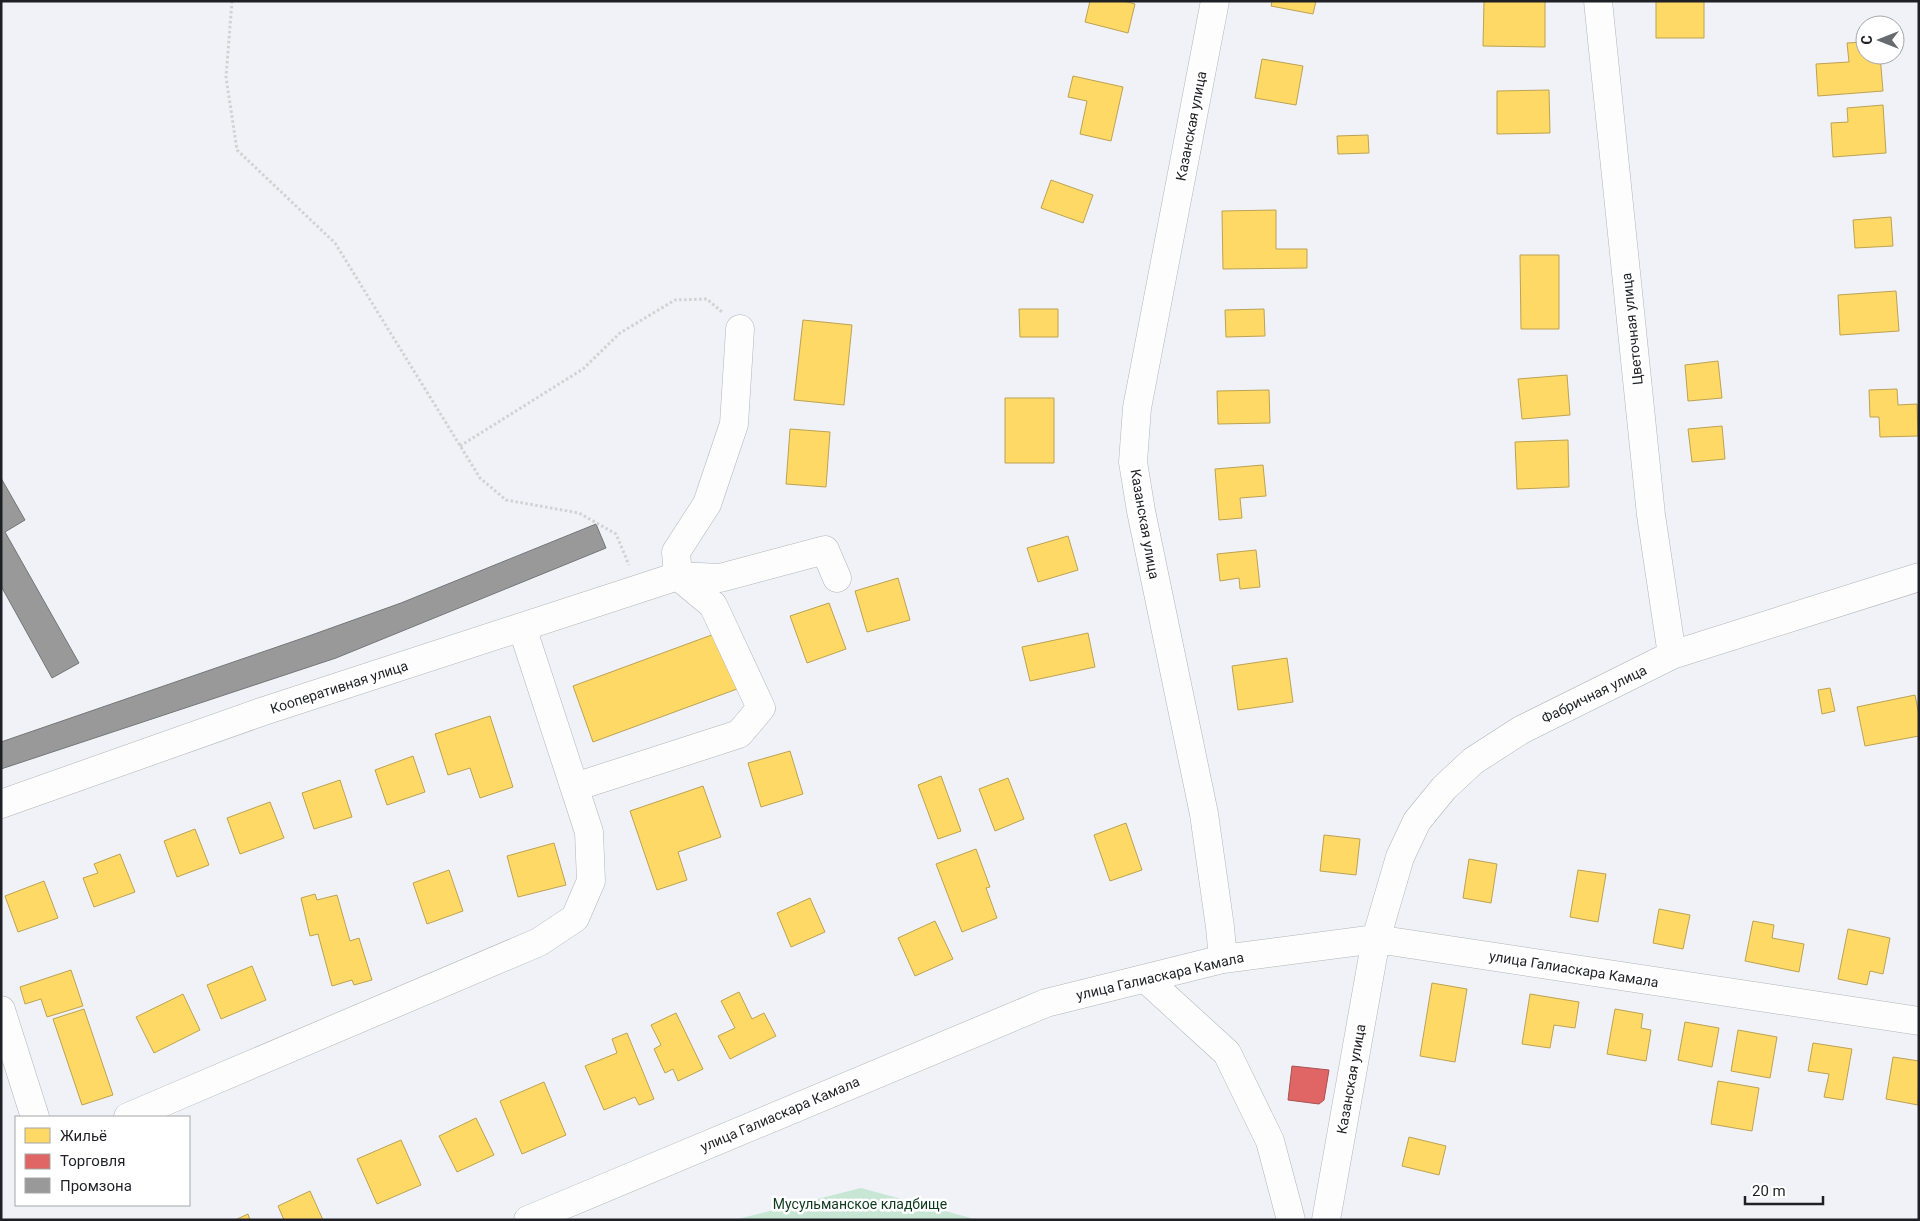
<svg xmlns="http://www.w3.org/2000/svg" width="1920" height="1221" font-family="Roboto,sans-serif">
	<rect width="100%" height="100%" fill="#f0f2f8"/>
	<path fill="#c7e6d3" d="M 861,1188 L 978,1220 L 734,1220 Z"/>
	<path fill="#ffd966" stroke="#bca252" d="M 1090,1 L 1124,1 L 1135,4 L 1128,33 L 1085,22 Z
		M 1272,1 L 1316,1 L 1313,14 L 1271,6 Z
		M 1484,1 L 1545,1 L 1545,47 L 1483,46 Z
		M 1656,1 L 1704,1 L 1704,38 L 1656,38 Z
		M 1865,42 L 1865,55 L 1880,55 L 1883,91 L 1818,96 L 1816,64 L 1849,62 L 1847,43 Z
		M 1262,59 L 1303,66 L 1296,105 L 1255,98 Z
		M 1073,76 L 1123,87 L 1111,141 L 1080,134 L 1087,101 L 1068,97 Z
		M 1549,90 L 1550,133 L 1497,134 L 1497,91 Z
		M 1883,105 L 1886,153 L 1833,157 L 1831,123 L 1848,122 L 1847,108 Z
		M 1368,135 L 1369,153 L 1338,154 L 1337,136 Z
		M 1051,180 L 1093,195 L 1083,223 L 1041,208 Z
		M 1276,210 L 1276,249 L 1307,249 L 1307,268 L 1223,269 L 1222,211 Z
		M 1891,217 L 1893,246 L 1855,248 L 1853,220 Z
		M 1520,255 L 1559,255 L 1559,329 L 1521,329 Z
		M 1896,291 L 1899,331 L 1840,335 L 1838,295 Z
		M 1019,309 L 1058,309 L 1058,337 L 1020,337 Z
		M 1264,309 L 1265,336 L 1226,337 L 1225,310 Z
		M 803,320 L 852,325 L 844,405 L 794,400 Z
		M 1718,361 L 1722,398 L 1688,401 L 1685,365 Z
		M 1567,375 L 1570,415 L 1522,419 L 1518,379 Z
		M 1897,389 L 1898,405 L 1917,404 L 1918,436 L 1880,437 L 1879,417 L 1870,417 L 1869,390 Z
		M 1269,390 L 1270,423 L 1218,424 L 1217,391 Z
		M 1005,398 L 1054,398 L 1054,463 L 1005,463 Z
		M 1722,426 L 1725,459 L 1692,462 L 1688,429 Z
		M 790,429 L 830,432 L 826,487 L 786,484 Z
		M 1568,440 L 1569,487 L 1517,489 L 1515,442 Z
		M 1263,465 L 1266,496 L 1240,498 L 1242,518 L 1219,520 L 1215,469 Z
		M 1068,536 L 1078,570 L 1038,582 L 1027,548 Z
		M 1256,550 L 1260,587 L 1240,589 L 1239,578 L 1220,581 L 1217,554 Z
		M 898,578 L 910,620 L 867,632 L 855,591 Z
		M 829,603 L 846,649 L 807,663 L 790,616 Z
		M 717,633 L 737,689 L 593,742 L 573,686 Z
		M 1088,633 L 1095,667 L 1030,681 L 1022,647 Z
		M 1287,658 L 1293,702 L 1238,710 L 1232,666 Z
		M 1830,688 L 1835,711 L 1822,714 L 1818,690 Z
		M 1915,695 L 1919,715 L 1919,736 L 1865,746 L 1857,707 Z
		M 490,716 L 513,787 L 480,798 L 470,768 L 448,775 L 435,734 Z
		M 790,751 L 803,794 L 761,807 L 748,763 Z
		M 413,756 L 425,792 L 387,805 L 375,770 Z
		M 941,776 L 961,831 L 938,839 L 918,785 Z
		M 1008,778 L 1024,819 L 995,831 L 979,789 Z
		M 340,780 L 352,817 L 314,829 L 302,793 Z
		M 703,786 L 721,837 L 678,852 L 687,880 L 657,890 L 630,811 Z
		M 270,802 L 284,838 L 240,854 L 227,818 Z
		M 1126,823 L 1142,870 L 1110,881 L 1094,835 Z
		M 195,829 L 209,865 L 177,877 L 164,841 Z
		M 1324,835 L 1360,839 L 1356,875 L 1320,871 Z
		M 554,843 L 566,885 L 518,897 L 507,856 Z
		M 976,849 L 990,887 L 986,888 L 997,918 L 962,932 L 936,864 Z
		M 120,854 L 135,892 L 94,907 L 83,878 L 98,873 L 94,864 Z
		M 1469,859 L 1497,864 L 1491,903 L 1463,898 Z
		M 449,870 L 463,911 L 427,924 L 413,883 Z
		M 1578,870 L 1606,874 L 1598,922 L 1570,917 Z
		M 44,881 L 58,918 L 18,932 L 5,896 Z
		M 315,894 L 317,900 L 337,895 L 350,941 L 359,938 L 372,980 L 354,985 L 352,980 L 332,986 L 318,934 L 310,936 L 301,898 Z
		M 810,898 L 825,932 L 791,947 L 777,913 Z
		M 1659,909 L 1690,915 L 1683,949 L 1653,943 Z
		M 935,921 L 953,959 L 915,976 L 898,938 Z
		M 1753,921 L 1774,925 L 1772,938 L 1804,944 L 1799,972 L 1745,961 Z
		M 1848,929 L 1890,938 L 1883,974 L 1870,971 L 1867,985 L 1838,979 Z
		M 252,966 L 266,1000 L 221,1019 L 207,985 Z
		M 71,970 L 83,1006 L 47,1017 L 41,999 L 25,1004 L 20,987 Z
		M 1432,983 L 1467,989 L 1455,1062 L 1420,1056 Z
		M 739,992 L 752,1019 L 764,1013 L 776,1036 L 730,1059 L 718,1036 L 735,1028 L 721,1001 Z
		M 183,994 L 200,1030 L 154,1053 L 136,1017 Z
		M 1530,994 L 1579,1002 L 1575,1028 L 1554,1025 L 1550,1048 L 1522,1044 Z
		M 84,1009 L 113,1095 L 82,1105 L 53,1019 Z
		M 1615,1009 L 1643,1014 L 1641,1028 L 1651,1030 L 1646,1061 L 1607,1054 Z
		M 676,1013 L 703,1069 L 678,1081 L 673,1069 L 665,1073 L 654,1049 L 661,1045 L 651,1025 Z
		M 1685,1022 L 1719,1028 L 1712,1067 L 1678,1060 Z
		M 1738,1030 L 1777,1037 L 1770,1078 L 1731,1071 Z
		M 627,1033 L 654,1099 L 639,1105 L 635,1097 L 604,1110 L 585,1066 L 617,1053 L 612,1039 Z
		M 1813,1043 L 1852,1049 L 1843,1100 L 1824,1097 L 1829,1074 L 1808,1071 Z
		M 1893,1057 L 1919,1061 L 1918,1105 L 1886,1099 Z
		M 1718,1081 L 1759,1088 L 1752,1131 L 1711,1124 Z
		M 544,1082 L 566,1135 L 522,1154 L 500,1101 Z
		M 476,1118 L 494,1155 L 457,1172 L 439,1136 Z
		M 1409,1137 L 1446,1146 L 1439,1175 L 1402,1166 Z
		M 401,1140 L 421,1185 L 377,1204 L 357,1159 Z
		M 310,1191 L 323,1220 L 284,1220 L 278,1206 Z
		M 248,1214 L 250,1220 L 235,1220 Z"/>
	<path fill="#e06666" stroke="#a65152" d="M 1292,1066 L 1329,1070 L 1324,1100 L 1319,1104 L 1288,1100 Z"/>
	<path fill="#999" stroke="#747576" d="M 1,478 L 25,520 L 5,532 L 79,663 L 52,678 L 1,586 Z
		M 596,524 L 606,548 L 336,658 L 1,769 L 1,742 L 306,637 L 401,603 Z"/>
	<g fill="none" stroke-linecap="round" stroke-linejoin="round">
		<g stroke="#b2b4b8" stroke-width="29">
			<path id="minor" d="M 1215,1 L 1137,408 L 1133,462 L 1141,511 L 1204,814 L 1220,927 L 1223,959
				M 1598,1 L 1651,515 L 1672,655
				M 575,787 L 739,734 L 761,708 L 713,605 L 678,576 L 720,578 L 825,550 L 837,578
				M 1,804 L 261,712 L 678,576 L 676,552 L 707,504 L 734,424 L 740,329
				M 1146,979 L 1227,1053 L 1270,1141 L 1291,1220
				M 1,1010 L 35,1117
				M 128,1117 L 539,942 L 575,918 L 591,881 L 589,832 L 522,627
				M 528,1220 L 1046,1003 L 1223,959 L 1376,939 L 1919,1021
				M 1326,1220 L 1376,939 L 1400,857 L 1417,821 L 1444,788 L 1473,761 L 1521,730 L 1672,655 L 1919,577"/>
		</g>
		<path stroke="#d2d2d4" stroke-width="3" stroke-dasharray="2.5 2.5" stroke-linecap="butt" d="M 232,1 L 226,77 L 237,150 L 335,243 L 480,478 L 506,500 L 579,513 L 616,534 L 629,565
			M 460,446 L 583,369 L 620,333 L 675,300 L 707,299 L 722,312"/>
		<use href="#minor" stroke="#fdfdfe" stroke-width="28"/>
	</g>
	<g text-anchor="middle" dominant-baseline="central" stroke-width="5" stroke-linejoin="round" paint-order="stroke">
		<g font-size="14" fill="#1f2025" stroke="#fff">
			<text transform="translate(1191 126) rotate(-79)">Казанская улица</text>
			<text transform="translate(1632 329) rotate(-96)">Цветочная улица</text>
			<text transform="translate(1145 524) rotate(80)">Казанская улица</text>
			<text transform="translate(339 687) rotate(-18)">Кооперативная улица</text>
			<text transform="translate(1594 694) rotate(-26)">Фабричная улица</text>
			<text transform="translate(1574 969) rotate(9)">улица Галиаскара Камала</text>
			<text transform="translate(1160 976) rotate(-13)">улица Галиаскара Камала</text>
			<text transform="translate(1351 1079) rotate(-80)">Казанская улица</text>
			<text transform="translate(780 1114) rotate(-23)">улица Галиаскара Камала</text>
		</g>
		<g font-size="14" fill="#0f391f" stroke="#fff">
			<text x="860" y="1204">Мусульманское кладбище</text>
		</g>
	</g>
	<rect width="1920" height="1221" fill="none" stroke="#1f2025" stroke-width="5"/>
	<rect x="15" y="1116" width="175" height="90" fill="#ffffff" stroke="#a5a6a8"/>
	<rect x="25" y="1128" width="25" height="15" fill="#ffd966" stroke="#a5a6a8"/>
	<text x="60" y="1141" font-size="15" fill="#1f2025">Жильё</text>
	<rect x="25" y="1154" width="25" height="15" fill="#e06666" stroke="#a5a6a8"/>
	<text x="60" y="1166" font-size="15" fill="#1f2025">Торговля</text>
	<rect x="25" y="1178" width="25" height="15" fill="#999999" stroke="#a5a6a8"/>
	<text x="60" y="1191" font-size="15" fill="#1f2025">Промзона</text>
	<g transform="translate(1880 40) rotate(270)"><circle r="24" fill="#ffffff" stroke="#a5a6a8"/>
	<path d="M0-4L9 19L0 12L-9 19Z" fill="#686a6f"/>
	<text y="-8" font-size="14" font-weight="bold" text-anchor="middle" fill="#1f2025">С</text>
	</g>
	<path d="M1745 1196v8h78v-8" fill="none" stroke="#1f2025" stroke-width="2.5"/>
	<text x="1752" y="1196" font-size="15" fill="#1f2025" stroke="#ffffff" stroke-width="4" paint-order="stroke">20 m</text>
</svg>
